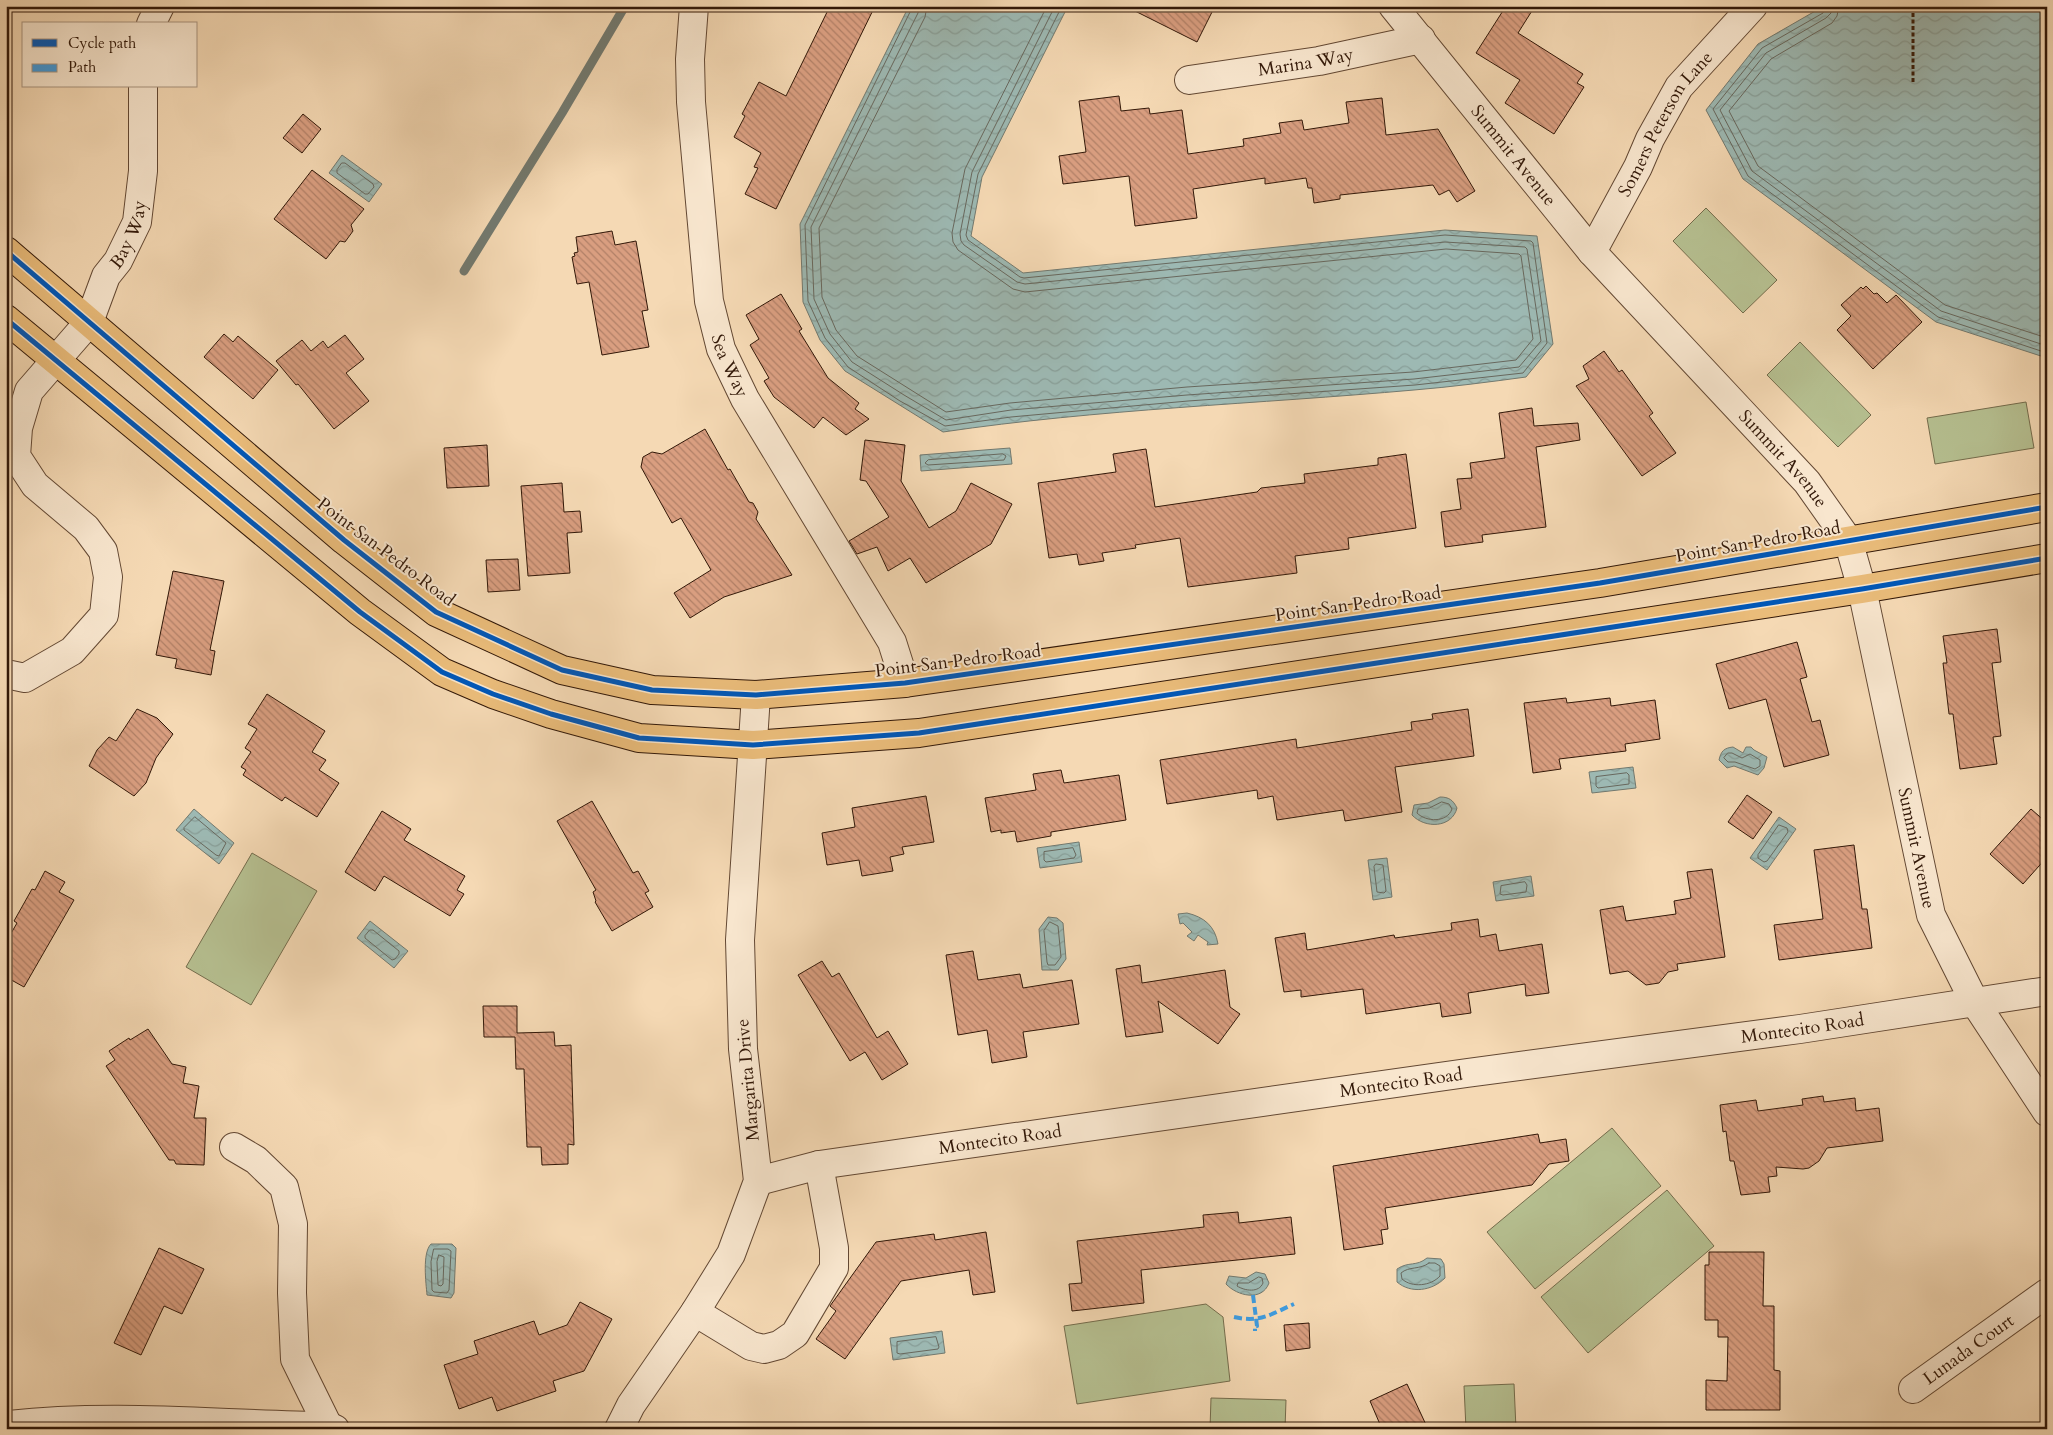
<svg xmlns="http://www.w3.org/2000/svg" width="2053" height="1435" font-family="Cardo,serif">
	<defs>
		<pattern id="water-waves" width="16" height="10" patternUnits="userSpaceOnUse" patternTransform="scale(1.25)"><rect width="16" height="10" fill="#9db9b3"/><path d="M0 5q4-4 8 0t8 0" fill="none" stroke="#889e98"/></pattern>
		<pattern id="building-back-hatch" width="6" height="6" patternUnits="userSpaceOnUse" patternTransform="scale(1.25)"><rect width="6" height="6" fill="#d99e80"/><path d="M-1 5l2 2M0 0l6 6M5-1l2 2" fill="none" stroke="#b18067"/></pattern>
	</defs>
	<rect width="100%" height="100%" fill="#f5d9b4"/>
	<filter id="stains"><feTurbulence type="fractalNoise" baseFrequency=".004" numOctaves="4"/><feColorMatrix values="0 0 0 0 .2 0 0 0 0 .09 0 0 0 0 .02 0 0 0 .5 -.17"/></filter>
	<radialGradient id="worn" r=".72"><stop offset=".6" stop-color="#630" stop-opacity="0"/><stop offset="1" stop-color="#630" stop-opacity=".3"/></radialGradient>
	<path fill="#b6c091" stroke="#746c4c" d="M 1706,208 L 1777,280 L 1743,313 L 1673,241 Z
		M 1800,342 L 1871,415 L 1838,447 L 1767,375 Z
		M 2026,402 L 2034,448 L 1935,464 L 1927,418 Z
		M 252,853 L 317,891 L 251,1005 L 186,967 Z
		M 1612,1128 L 1661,1186 L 1535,1289 L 1487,1232 Z
		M 1667,1190 L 1714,1246 L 1588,1353 L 1541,1297 Z
		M 1206,1304 L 1223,1317 L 1230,1381 L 1077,1404 L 1064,1326 Z
		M 1514,1384 L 1516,1429 L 1466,1429 L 1464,1386 Z
		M 1211,1398 L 1286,1400 L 1285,1429 L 1210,1429 Z"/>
	<path fill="url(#water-waves)" stroke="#72796f" d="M 909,6 L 1068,6 L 982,177 L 971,236 L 1023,273 L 1445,230 L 1537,236 L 1553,344 L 1526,377 C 1489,382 1451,387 1414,390 C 1257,404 1099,409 943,432 L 845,371 L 820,340 L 803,302 L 800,224 Z
		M 1824,6 L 2047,6 L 2047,358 L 1936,322 L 1743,179 L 1706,110 L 1758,44 Z
		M 342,155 L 382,184 L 369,202 L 329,173 Z
		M 1010,448 L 1012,464 L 921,471 L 920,455 Z
		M 1733,747 L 1743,753 L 1746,747 L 1751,747 L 1754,750 L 1767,757 L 1764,768 L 1758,775 L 1734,766 L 1727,768 L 1719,760 C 1721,751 1724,748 1733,747 Z
		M 1633,767 L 1636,788 L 1592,793 L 1589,772 Z
		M 1440,797 C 1449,797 1453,800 1457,808 C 1452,828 1425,829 1412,815 L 1414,805 L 1428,803 Z
		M 194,809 L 234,843 L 219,864 L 176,830 Z
		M 1779,817 L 1796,829 L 1767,870 L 1750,858 Z
		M 1079,842 L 1082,862 L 1040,868 L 1037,848 Z
		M 1387,858 L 1392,897 L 1373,900 L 1368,860 Z
		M 1531,876 L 1534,896 L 1496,901 L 1493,882 Z
		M 1187,913 C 1204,917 1215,926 1218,944 L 1207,945 L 1208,942 L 1198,935 L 1194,941 L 1187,936 L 1192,932 L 1183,923 L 1180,924 L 1178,914 Z
		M 1048,917 L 1057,918 L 1063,923 L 1066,959 L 1058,970 L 1042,970 L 1039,929 Z
		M 370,921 L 408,951 L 394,968 L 357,938 Z
		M 431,1244 L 452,1244 L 456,1248 L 454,1293 L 451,1298 L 427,1295 C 426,1283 422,1253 431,1244 Z
		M 1427,1258 L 1441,1259 L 1444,1264 L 1445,1278 C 1432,1291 1411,1294 1397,1282 L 1397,1269 C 1409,1261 1416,1267 1427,1258 Z
		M 1256,1272 L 1265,1274 L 1269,1283 C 1262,1302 1237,1296 1226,1284 L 1229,1276 L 1246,1278 Z
		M 942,1331 L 945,1353 L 893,1360 L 890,1338 Z"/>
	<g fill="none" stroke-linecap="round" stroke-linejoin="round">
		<path stroke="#68685e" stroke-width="1" d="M 913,6 L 805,225 L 808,301 L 825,338 L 848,367 L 900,401 L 945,426 L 1011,417 L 1188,401 L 1415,385 L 1523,373 L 1547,343 L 1533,243 L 1531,241 L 1445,235 L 1024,278 L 1020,277 L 968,240 L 966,235 L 978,174 L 1062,6
			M 920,6 L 918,13 L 811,227 L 814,299 L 830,334 L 852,362 L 904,395 L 946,420 L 1011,410 L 1187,395 L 1414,379 L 1519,367 L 1541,341 L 1527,249 L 1525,247 L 1445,242 L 1025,284 L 1017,282 L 964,245 L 961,241 L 960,234 L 972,172 L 1055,6
			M 927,6 L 925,17 L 819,228 L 822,297 L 836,330 L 857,356 L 946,412 L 1010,403 L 1187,387 L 1413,372 L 1516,360 L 1533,339 L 1521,256 L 1519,254 L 1446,249 L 1025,292 L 1013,289 L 958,250 L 953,242 L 952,233 L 965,169 L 1047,6
			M 1825,6 L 1823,13 L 1762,48 L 1713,109 L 1748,176 L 1938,317 L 2047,353
			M 1832,6 L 1831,13 L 1826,18 L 1766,53 L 1720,110 L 1752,171 L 1941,311 L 2047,346
			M 1839,6 L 1837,16 L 1832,23 L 1771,59 L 1729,111 L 1758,166 L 1945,305 L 2047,338
			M 342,163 L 345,163 L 373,184 L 374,187 L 368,194 L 365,194 L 337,173 L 337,170 Z
			M 1003,454 L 1006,456 L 1004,460 L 928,465 L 925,463 L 928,460 Z
			M 1728,753 L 1732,753 L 1742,758 L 1750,754 L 1760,760 L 1760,766 L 1755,769 L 1735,762 L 1728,762 L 1724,758 Z
			M 1627,773 L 1629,775 L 1629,784 L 1598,788 L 1596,786 L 1596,777 Z
			M 1442,802 L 1449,804 L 1452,809 C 1447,823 1426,822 1417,813 L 1418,809 L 1429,808 Z
			M 195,817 L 226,843 L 219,856 L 216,855 L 184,830 L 184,828 Z
			M 1779,825 L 1787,828 L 1788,832 L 1767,861 L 1764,862 L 1758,858 L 1758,855 Z
			M 1073,848 L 1076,855 L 1074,858 L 1046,862 L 1044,860 L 1044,852 Z
			M 1376,864 L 1383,865 L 1386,891 L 1384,893 L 1377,892 L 1374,867 Z
			M 1525,882 L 1527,885 L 1526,892 L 1503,895 L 1500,894 L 1501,886 Z
			M 1050,922 L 1058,926 L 1061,957 L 1055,965 L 1048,965 L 1047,962 L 1044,931 Z
			M 370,930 L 373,930 L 399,951 L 399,954 L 395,959 L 392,960 L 365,938 L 365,936 Z
			M 434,1249 L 448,1249 L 451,1251 L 449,1290 L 447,1293 L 434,1292 L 432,1290 L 431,1262 Z
			M 439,1255 L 444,1257 L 443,1284 L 441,1286 L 438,1285 L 437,1262 Z
			M 1429,1263 L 1435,1263 L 1440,1266 L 1440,1276 C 1431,1286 1412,1288 1402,1279 L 1401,1273 C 1409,1266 1420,1270 1429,1263 Z
			M 1259,1277 L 1262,1278 L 1263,1283 C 1259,1293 1245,1291 1237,1286 L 1238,1283 L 1248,1283 Z
			M 936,1337 L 939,1347 L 938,1349 L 900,1354 L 897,1353 L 897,1342 Z"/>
		<path stroke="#72796f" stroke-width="9" d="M 464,271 L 562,113 L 625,6"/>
	</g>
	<path fill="url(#building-back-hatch)" stroke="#321808" d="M 830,6 L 875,6 L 776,209 L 745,194 L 758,168 L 754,167 L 761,153 L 734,137 L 745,116 L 742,114 L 759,82 L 786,96 Z
		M 1125,6 L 1215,6 L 1197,42 Z
		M 1506,6 L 1535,6 L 1518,33 L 1583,74 L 1577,83 L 1584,87 L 1554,134 L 1505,103 L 1520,80 L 1476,53 Z
		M 1119,96 L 1121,111 L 1149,108 L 1150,114 L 1182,110 L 1188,154 L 1244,146 L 1243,139 L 1281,133 L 1279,123 L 1302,120 L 1304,130 L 1349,123 L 1346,102 L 1382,98 L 1386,135 L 1438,129 L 1475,191 L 1457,202 L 1449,190 L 1439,195 L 1433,185 L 1340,195 L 1340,199 L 1314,203 L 1312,188 L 1308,188 L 1306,178 L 1265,184 L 1265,178 L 1193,189 L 1197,218 L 1135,226 L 1129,176 L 1063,184 L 1059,156 L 1086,152 L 1079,101 Z
		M 303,114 L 321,129 L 302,153 L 283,138 Z
		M 312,170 L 364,209 L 351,225 L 353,231 L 345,242 L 340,241 L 326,259 L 274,219 Z
		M 612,231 L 615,245 L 636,241 L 648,310 L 642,311 L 649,347 L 602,355 L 589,282 L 577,284 L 572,257 L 575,256 L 574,253 L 578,252 L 576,237 Z
		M 1866,286 L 1874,294 L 1877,293 L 1887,303 L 1896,295 L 1922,322 L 1873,369 L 1837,330 L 1851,316 L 1841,305 L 1861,287 L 1863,289 Z
		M 781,294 L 802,329 L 799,331 L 828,378 L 859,403 L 855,409 L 869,419 L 846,435 L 823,417 L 814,428 L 774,397 L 764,381 L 769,378 L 750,345 L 759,339 L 746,315 Z
		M 224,334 L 233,342 L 238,336 L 278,370 L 253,399 L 204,357 Z
		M 345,335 L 364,359 L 346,373 L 369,401 L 334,429 L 298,384 L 296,385 L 276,361 L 302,340 L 311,351 L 323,341 L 328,348 Z
		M 1604,351 L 1619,372 L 1622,370 L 1653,413 L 1649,416 L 1676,453 L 1642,476 L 1576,386 L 1589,379 L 1583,366 Z
		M 1532,408 L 1534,426 L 1578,423 L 1580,440 L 1536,447 L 1546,527 L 1482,535 L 1483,542 L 1445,547 L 1441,512 L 1461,509 L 1457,479 L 1472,478 L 1470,463 L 1505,458 L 1499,413 Z
		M 705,429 L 728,470 L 730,469 L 749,502 L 753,503 L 758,512 L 756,519 L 792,575 L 724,597 L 690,618 L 674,593 L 711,570 L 681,518 L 672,523 L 641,467 L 643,457 L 652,452 L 662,454 Z
		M 865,440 L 905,445 L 901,481 L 929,528 L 956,511 L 971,483 L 1012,504 L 991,544 L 926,583 L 910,558 L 888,571 L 877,547 L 857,554 L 849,541 L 889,517 L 866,481 L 860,480 Z
		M 487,445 L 489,486 L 447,488 L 444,448 Z
		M 1146,449 L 1155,507 L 1257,492 L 1261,488 L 1305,483 L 1304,474 L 1378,465 L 1378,458 L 1406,454 L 1416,528 L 1348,538 L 1349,549 L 1295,556 L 1297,573 L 1188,587 L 1180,538 L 1135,545 L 1136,548 L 1102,553 L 1104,561 L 1079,565 L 1077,554 L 1049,558 L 1038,483 L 1116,472 L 1113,454 Z
		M 562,483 L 564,512 L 580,511 L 582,532 L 567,533 L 570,573 L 528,576 L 521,486 Z
		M 518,559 L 520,590 L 488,592 L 486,560 Z
		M 173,571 L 224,581 L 210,650 L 215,651 L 211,675 L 175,668 L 177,659 L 156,655 Z
		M 1997,629 L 2001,662 L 1992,663 L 2001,736 L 1993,737 L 1997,764 L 1960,769 L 1953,714 L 1949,714 L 1943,663 L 1947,663 L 1943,636 Z
		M 1797,642 L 1807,677 L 1800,679 L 1812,722 L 1820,720 L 1829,755 L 1784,767 L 1766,699 L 1729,709 L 1716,664 Z
		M 267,694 L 325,731 L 312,752 L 326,760 L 319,770 L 339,783 L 317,817 L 285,797 L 282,801 L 243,775 L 246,770 L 241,767 L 251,752 L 245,748 L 257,729 L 248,724 Z
		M 1566,698 L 1567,703 L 1610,698 L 1611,706 L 1655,700 L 1660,739 L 1625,744 L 1626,751 L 1559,759 L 1561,769 L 1533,773 L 1524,703 Z
		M 137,709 L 157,718 L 173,734 L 156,758 L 146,783 L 134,796 L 89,766 L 97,750 L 109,737 L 116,741 Z
		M 1468,709 L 1474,756 L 1395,767 L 1402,812 L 1345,821 L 1343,810 L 1277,820 L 1273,796 L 1258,799 L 1257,790 L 1167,804 L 1160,760 L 1296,739 L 1297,748 L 1412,730 L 1411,722 L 1433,719 L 1432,714 Z
		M 1061,770 L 1064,783 L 1119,775 L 1126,820 L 1051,832 L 1051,836 L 1017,842 L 1015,831 L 1001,833 L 1001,830 L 991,832 L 985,798 L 1036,790 L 1033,774 Z
		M 1747,795 L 1772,812 L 1753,839 L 1728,822 Z
		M 926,796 L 934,842 L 902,847 L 904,854 L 890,857 L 893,871 L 862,876 L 859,860 L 827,865 L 822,833 L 855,827 L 852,808 Z
		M 592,801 L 633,873 L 638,871 L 649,891 L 645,893 L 653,907 L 612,931 L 595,902 L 596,901 L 593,892 L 596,890 L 557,821 Z
		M 2031,809 L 2047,823 L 2047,857 L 2023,884 L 1990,854 Z
		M 382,811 L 411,829 L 404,840 L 465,876 L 457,890 L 464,894 L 450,916 L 384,876 L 375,891 L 345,872 Z
		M 1854,845 L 1862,909 L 1867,909 L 1872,948 L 1779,960 L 1774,925 L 1823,919 L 1814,850 Z
		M 1712,869 L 1725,957 L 1677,964 L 1678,970 L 1668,972 L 1659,983 L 1646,985 L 1628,971 L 1610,974 L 1600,910 L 1623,906 L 1626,921 L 1676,914 L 1674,901 L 1691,898 L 1687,872 Z
		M 45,871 L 65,882 L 59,892 L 74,900 L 24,987 L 6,977 L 6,942 L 17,923 L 14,921 L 32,889 L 35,890 Z
		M 1478,919 L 1480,937 L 1496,934 L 1499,951 L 1542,944 L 1549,993 L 1526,996 L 1525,984 L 1468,993 L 1471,1013 L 1442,1017 L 1440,1003 L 1366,1014 L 1363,989 L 1301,997 L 1301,990 L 1284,992 L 1275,938 L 1305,933 L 1307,950 L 1394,935 L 1395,938 L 1452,930 L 1451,923 Z
		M 973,951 L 978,980 L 1020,974 L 1023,988 L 1072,980 L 1079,1024 L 1023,1032 L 1027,1057 L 992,1063 L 987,1030 L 958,1035 L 946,955 Z
		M 822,961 L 832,977 L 839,973 L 877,1038 L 888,1031 L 908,1064 L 882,1080 L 865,1052 L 850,1061 L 798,975 Z
		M 1140,965 L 1142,983 L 1225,970 L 1230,1007 L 1240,1014 L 1218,1044 L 1158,1001 L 1163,1032 L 1126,1037 L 1116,969 Z
		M 483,1006 L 517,1006 L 517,1033 L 554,1032 L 555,1046 L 571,1045 L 574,1145 L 568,1144 L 568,1164 L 542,1165 L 541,1147 L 527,1147 L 524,1069 L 516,1069 L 515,1037 L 484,1037 Z
		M 148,1029 L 172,1064 L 186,1067 L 183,1083 L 199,1086 L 194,1118 L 206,1118 L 204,1165 L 176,1164 L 174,1160 L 169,1160 L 106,1066 L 115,1060 L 109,1051 L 129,1038 L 130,1040 Z
		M 1823,1096 L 1824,1102 L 1855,1098 L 1856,1111 L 1879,1108 L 1883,1141 L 1827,1148 L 1819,1161 L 1809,1168 L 1803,1169 L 1776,1167 L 1777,1176 L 1768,1177 L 1770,1192 L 1741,1195 L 1734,1161 L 1730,1161 L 1726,1131 L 1723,1132 L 1720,1105 L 1756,1100 L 1758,1111 L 1803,1105 L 1802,1099 Z
		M 1538,1134 L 1540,1143 L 1566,1139 L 1569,1161 L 1549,1164 L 1532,1185 L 1385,1208 L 1388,1229 L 1381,1230 L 1383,1244 L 1344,1250 L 1333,1166 Z
		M 1238,1212 L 1239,1223 L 1291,1217 L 1295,1254 L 1141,1270 L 1144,1303 L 1072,1311 L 1069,1284 L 1082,1283 L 1077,1241 L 1204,1227 L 1203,1215 Z
		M 986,1232 L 995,1292 L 973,1295 L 969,1270 L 901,1281 L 845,1359 L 816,1339 L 836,1311 L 830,1306 L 876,1242 L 934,1234 L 935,1240 Z
		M 159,1248 L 204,1269 L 182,1314 L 164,1306 L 141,1355 L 114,1343 Z
		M 1709,1252 L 1764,1252 L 1763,1306 L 1774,1306 L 1774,1370 L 1780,1371 L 1780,1410 L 1706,1410 L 1706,1380 L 1727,1381 L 1728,1337 L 1718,1337 L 1718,1320 L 1705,1320 L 1705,1265 L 1709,1265 Z
		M 580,1302 L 612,1319 L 584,1371 L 553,1381 L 556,1391 L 497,1411 L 492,1397 L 459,1409 L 444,1365 L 478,1354 L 474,1341 L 534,1321 L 539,1335 L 567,1325 Z
		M 1309,1323 L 1310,1348 L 1286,1351 L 1284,1325 Z
		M 1407,1384 L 1428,1429 L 1382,1429 L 1370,1401 Z"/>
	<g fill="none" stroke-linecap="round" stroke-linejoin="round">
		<g stroke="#634833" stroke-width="30">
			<g id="minor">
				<path id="s1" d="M 694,6 L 690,59 L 691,102 L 709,301 L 721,349 L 745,399 L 892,642 L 905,683"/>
				<path id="s2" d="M 1393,6 L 1592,252 L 1807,482 L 1848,540 L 1862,589 L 1931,915 L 1974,1001 L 2047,1112"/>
				<path d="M 151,24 L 160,6"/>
				<path id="s3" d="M 1189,80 L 1319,61 L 1421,39"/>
				<path id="s4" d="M 1592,252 L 1638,167 L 1650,139 L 1679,87 L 1753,6"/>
				<path id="s5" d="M 6,674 L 25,678 L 72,651 L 104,615 L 108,577 L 103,551 L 86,528 L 35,485 L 16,456 L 18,428 L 29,391 L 89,322 L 106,276 L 118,261 L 137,222 L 143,171 L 143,86"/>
				<path d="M 234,1147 L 256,1160 L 284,1187 L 293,1224 L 292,1293 L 295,1359 L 328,1426"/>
				<path id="s6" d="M 758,1181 L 819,1165 L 1467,1073 L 1800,1029 L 2047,991"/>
				<path d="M 695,1312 L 751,1346 L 764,1349 L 779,1345 L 795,1334 L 834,1268 L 834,1248 L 819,1165"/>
				<path id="s7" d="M 1913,1389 L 2047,1293"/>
				<path d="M 6,1428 L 9,1425 C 115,1413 222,1425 328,1426 L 335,1429"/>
				<path d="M 619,1429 L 631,1405 L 695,1312 L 731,1254 L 758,1181 L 743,1049 L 740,940 L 756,695"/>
			</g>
		</g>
		<g stroke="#321808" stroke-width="30">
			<path id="major" d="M 6,251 L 344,540 L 436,612 L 562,670 L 652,690 L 756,695 L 905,683 L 1600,583 L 2047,507
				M 6,319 L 360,612 L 442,672 L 493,694 L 551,714 L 639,738 L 753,745 L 919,733 L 1862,589 L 2047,558"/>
		</g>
		<path stroke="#321808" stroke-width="3" stroke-dasharray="4 2.5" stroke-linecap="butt" d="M 1913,82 L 1913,6"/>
		<use href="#minor" stroke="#f8e6ce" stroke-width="28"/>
		<use href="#major" stroke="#eabc7a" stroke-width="28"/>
		<path stroke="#3e9add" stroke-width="4" stroke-dasharray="8 4" stroke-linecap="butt" d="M 1253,1295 L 1257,1326 L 1255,1326 L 1255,1331
			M 1234,1317 C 1261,1323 1271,1314 1294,1304"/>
		<g stroke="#f8e6ce" stroke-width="8">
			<path id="cycleway" d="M 6,251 L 344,540 L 436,612 L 562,670 L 652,690 L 756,695 L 905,683 L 1600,583 L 2047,507
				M 6,319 L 360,612 L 442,672 L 493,694 L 551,714 L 639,738 L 753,745 L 919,733 L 1862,589 L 2047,558"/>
		</g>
		<use href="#cycleway" stroke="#0057b8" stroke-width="5"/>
	</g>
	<g text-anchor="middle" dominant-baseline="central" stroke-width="4" stroke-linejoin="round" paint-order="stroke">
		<g font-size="18" fill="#321808" stroke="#f8e6ce">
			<text stroke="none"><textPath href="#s3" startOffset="118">Marina Way</textPath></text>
			<text stroke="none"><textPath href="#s4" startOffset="148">Somers Peterson Lane</textPath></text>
			<text stroke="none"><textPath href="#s2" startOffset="192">Summit Avenue</textPath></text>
			<text stroke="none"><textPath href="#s5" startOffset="572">Bay Way</textPath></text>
			<text stroke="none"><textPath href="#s1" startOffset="364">Sea Way</textPath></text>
			<text stroke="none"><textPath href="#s2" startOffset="598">Summit Avenue</textPath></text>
			<text transform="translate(1758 542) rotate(-10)">Point San Pedro Road</text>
			<text transform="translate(386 552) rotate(37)">Point San Pedro Road</text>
			<text transform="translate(1358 604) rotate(-8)">Point San Pedro Road</text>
			<text transform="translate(958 661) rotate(-7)">Point San Pedro Road</text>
			<text stroke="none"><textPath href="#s2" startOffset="1018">Summit Avenue</textPath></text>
			<text stroke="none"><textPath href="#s6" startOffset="1056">Montecito Road</textPath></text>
			<text transform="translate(748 1080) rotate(-95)">Margarita Drive</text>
			<text stroke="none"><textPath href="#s6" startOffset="651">Montecito Road</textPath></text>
			<text stroke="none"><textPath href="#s6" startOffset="246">Montecito Road</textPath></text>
			<text stroke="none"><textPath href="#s7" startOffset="68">Lunada Court</textPath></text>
		</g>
	</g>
	<rect width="2053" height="1435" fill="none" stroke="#f5d9b4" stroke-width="25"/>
	<rect x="8" y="8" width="2038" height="1420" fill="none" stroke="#321808" stroke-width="2.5"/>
	<rect x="12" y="12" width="2028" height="1410" fill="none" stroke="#321808"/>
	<rect x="22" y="22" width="175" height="65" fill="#f8e6ce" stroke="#a9947f"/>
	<rect x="32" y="39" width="25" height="8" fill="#0057b8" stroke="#a9947f"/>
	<text x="68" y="48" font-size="15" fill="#321808">Cycle path</text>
	<rect x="32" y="64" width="25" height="8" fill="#3e9add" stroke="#a9947f"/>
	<text x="68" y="72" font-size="15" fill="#321808">Path</text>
	<rect width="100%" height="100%" filter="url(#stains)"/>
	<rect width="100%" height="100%" fill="url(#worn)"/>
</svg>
